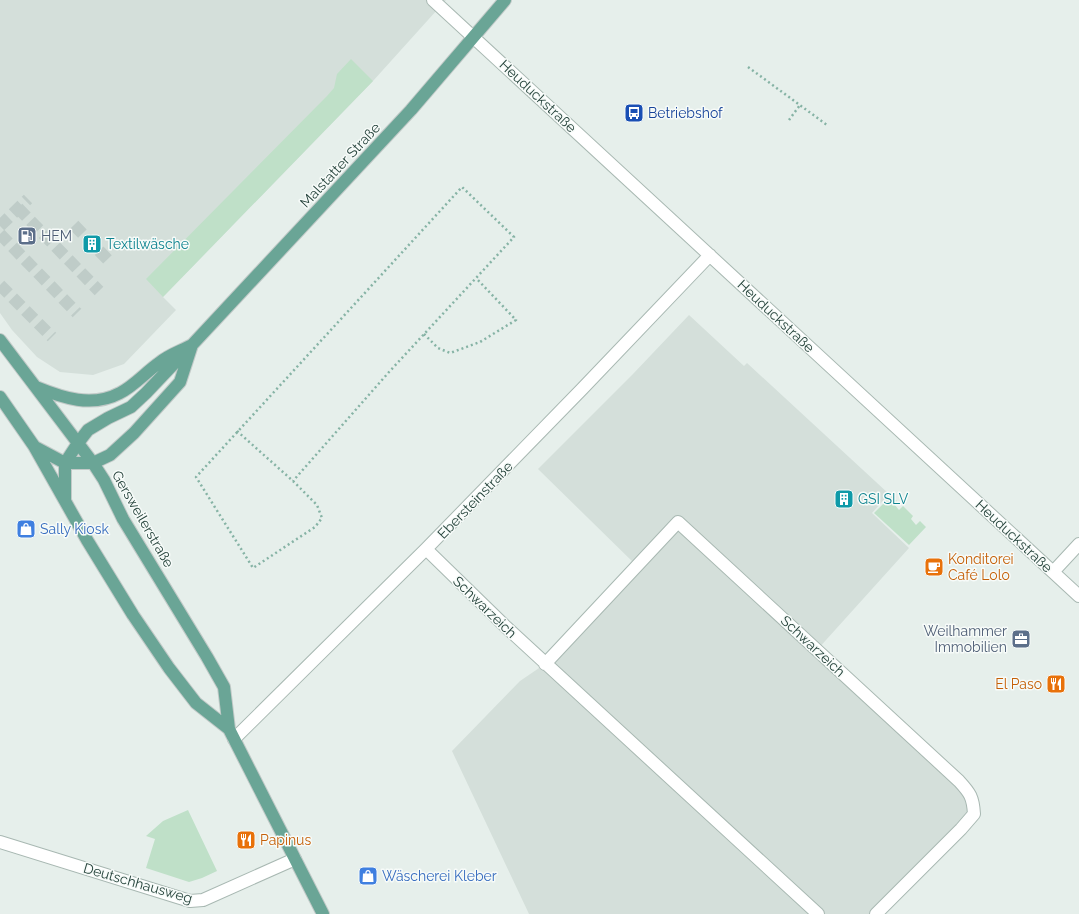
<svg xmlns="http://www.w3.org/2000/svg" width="1079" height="914" font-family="Raleway,sans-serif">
	<rect width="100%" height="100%" fill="#e6efeb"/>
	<path fill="#d4dfda" d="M 0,0 L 446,0 L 373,81 L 163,297 L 176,310 L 124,364 L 93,375 L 60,372 L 37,357 L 12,330 L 0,313 Z
		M 689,315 L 744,366 L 747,363 L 889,494 L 872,513 L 909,548 L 817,650 L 959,781 L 974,814 L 876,914 L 529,914 L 452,751 L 520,681 L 545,664 L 637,566 L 538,469 L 633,374 Z"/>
	<path fill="#bfe0c8" d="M 351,59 L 373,81 L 163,297 L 146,279 L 327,96 L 334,88 L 337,74 Z
		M 891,496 L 897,501 L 894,504 L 899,510 L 903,506 L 913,516 L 911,519 L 916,525 L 920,521 L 926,527 L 909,545 L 874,513 Z
		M 188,810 L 217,871 L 202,878 L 189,882 L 146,868 L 155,839 L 146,836 L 163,821 Z"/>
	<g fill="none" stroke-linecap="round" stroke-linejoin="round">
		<path stroke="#bfccc8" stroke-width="12" stroke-dasharray="12 6" stroke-linecap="butt" d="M 18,208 L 99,291
			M 74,225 L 110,262
			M 0,226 L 28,199
			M 0,234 L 77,313
			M 0,285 L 52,337"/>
		<g stroke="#a8b8b2" stroke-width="14">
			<path id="minor" d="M 433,0 L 1079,596
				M 426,549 L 506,627 L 818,914
				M 1053,572 L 1079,544
				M 545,664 L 678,522 L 959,781 C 970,793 973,797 974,814 L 961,829 L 876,914
				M 234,739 L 426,549 L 583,388 L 710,255
				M 0,842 L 190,901 L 203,900 L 295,859"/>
		</g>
		<g stroke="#c2cac8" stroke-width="14">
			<path id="major" d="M 0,340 L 93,463 L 104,480 L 123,519 L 207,657 L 224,687 L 229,729 L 323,914
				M 36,387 C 63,398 92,408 120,393 C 134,386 146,372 159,363 C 168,355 181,351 192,345 L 411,110 L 505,0
				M 0,397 L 34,446 L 87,540 L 133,615 L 169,668 L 196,703 L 229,729
				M 35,447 L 65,463 L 93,463 L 110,455 L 134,433 L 180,382 L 192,345
				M 65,500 L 65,463 L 78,443 L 88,430 L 108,418 L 131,407 L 146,393 L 185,352"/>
		</g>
		<path stroke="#86b3a5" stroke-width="2.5" stroke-dasharray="2 3" stroke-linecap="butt" d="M 748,67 L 827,125
			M 789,120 L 800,105
			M 424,334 L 438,348 L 450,353 L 480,342 L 516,320 L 476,278
			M 237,431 L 293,481 L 317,505 L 322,518 L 315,527 L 253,568 L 196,477 L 462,187 L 514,237 L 389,372 L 293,481"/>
		<use href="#minor" stroke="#fff" stroke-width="12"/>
		<use href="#major" stroke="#6aa596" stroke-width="12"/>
	</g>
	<defs>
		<g id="bus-square" transform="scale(1)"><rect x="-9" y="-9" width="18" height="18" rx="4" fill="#1a4fb4" stroke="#f7fbf9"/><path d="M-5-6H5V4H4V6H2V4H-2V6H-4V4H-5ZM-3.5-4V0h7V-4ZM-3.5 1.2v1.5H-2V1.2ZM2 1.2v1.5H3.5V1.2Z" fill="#fff"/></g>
		<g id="fuel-square" transform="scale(1)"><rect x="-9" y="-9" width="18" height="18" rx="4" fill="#5c6f8a" stroke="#f7fbf9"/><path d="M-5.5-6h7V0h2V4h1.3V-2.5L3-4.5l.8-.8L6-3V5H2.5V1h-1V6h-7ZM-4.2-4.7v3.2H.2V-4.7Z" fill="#fff"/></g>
		<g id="building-square" transform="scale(1)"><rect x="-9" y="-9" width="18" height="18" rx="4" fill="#0f9aa8" stroke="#f7fbf9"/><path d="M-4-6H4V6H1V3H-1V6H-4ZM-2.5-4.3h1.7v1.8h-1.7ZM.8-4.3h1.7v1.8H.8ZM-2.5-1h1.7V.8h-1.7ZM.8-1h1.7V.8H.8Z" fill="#fff"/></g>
		<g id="shop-square" transform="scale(1)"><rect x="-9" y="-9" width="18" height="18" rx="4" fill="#3f7fe0" stroke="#f7fbf9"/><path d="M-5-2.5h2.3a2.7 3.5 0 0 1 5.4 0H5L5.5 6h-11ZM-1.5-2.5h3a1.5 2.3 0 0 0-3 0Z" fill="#fff"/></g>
		<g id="cafe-square" transform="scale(1)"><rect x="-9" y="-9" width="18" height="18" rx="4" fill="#e8710a" stroke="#f7fbf9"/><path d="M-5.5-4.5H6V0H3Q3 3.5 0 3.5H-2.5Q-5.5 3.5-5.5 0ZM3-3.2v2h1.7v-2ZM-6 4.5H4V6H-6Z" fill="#fff"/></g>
		<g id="office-square" transform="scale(1)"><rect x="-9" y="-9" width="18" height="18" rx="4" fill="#5c6f8a" stroke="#f7fbf9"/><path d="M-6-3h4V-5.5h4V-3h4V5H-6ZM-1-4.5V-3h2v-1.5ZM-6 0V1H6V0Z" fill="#fff"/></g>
		<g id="restaurant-square" transform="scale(1)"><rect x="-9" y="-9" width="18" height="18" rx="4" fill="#e8710a" stroke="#f7fbf9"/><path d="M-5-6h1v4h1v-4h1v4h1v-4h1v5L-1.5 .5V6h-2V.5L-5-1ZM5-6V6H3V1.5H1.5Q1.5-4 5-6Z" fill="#fff"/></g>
	</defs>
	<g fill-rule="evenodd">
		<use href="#bus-square" x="634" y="113"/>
		<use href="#fuel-square" x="27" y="236"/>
		<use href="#building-square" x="92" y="244"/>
		<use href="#building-square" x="844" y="499"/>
		<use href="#shop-square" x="26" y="529"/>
		<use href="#cafe-square" x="934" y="567"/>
		<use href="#office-square" x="1021" y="639"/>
		<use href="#restaurant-square" x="1056" y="684"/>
		<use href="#restaurant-square" x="246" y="840"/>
		<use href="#shop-square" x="368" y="876"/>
	</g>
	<g text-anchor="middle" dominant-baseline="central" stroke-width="3" stroke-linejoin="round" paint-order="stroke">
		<g font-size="14" fill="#24423a" stroke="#f7fbf9">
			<text transform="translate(538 96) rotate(43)">Heuduckstraße</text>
			<text transform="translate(340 165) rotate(-47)">Malstatter Straße</text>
			<text transform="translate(776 316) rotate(43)">Heuduckstraße</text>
			<text transform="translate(475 500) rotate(-46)">Ebersteinstraße</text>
			<text transform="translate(143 519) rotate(60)">Gersweilerstraße</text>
			<text transform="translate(1014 536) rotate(43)">Heuduckstraße</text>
			<text transform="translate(485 607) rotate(44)">Schwarzeich</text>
			<text transform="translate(813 646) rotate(43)">Schwarzeich</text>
			<text transform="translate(138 883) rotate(16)">Deutschhausweg</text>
		</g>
		<g font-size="14" fill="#164399" stroke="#f7fbf9" text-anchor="start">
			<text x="648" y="113">Betriebshof</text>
		</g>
		<g font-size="14" fill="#4e5e75" stroke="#f7fbf9" text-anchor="start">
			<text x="41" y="236">HEM</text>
			<text x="1007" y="631" text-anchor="end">Weilhammer<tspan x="1007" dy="16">Immobilien</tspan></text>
		</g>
		<g font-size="14" fill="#0d838f" stroke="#f7fbf9" text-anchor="start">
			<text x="106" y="244">Textilwäsche</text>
			<text x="858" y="499">GSI SLV</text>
		</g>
		<g font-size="14" fill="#366cbe" stroke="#f7fbf9" text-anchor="start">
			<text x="40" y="529">Sally Kiosk</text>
			<text x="382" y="876">Wäscherei Kleber</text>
		</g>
		<g font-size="14" fill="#c56008" stroke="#f7fbf9" text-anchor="start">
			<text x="948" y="559">Konditorei<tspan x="948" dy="16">Café Lolo</tspan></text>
			<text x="1042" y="684" text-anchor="end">El Paso</text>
			<text x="260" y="840">Papinus</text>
		</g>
	</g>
</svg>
